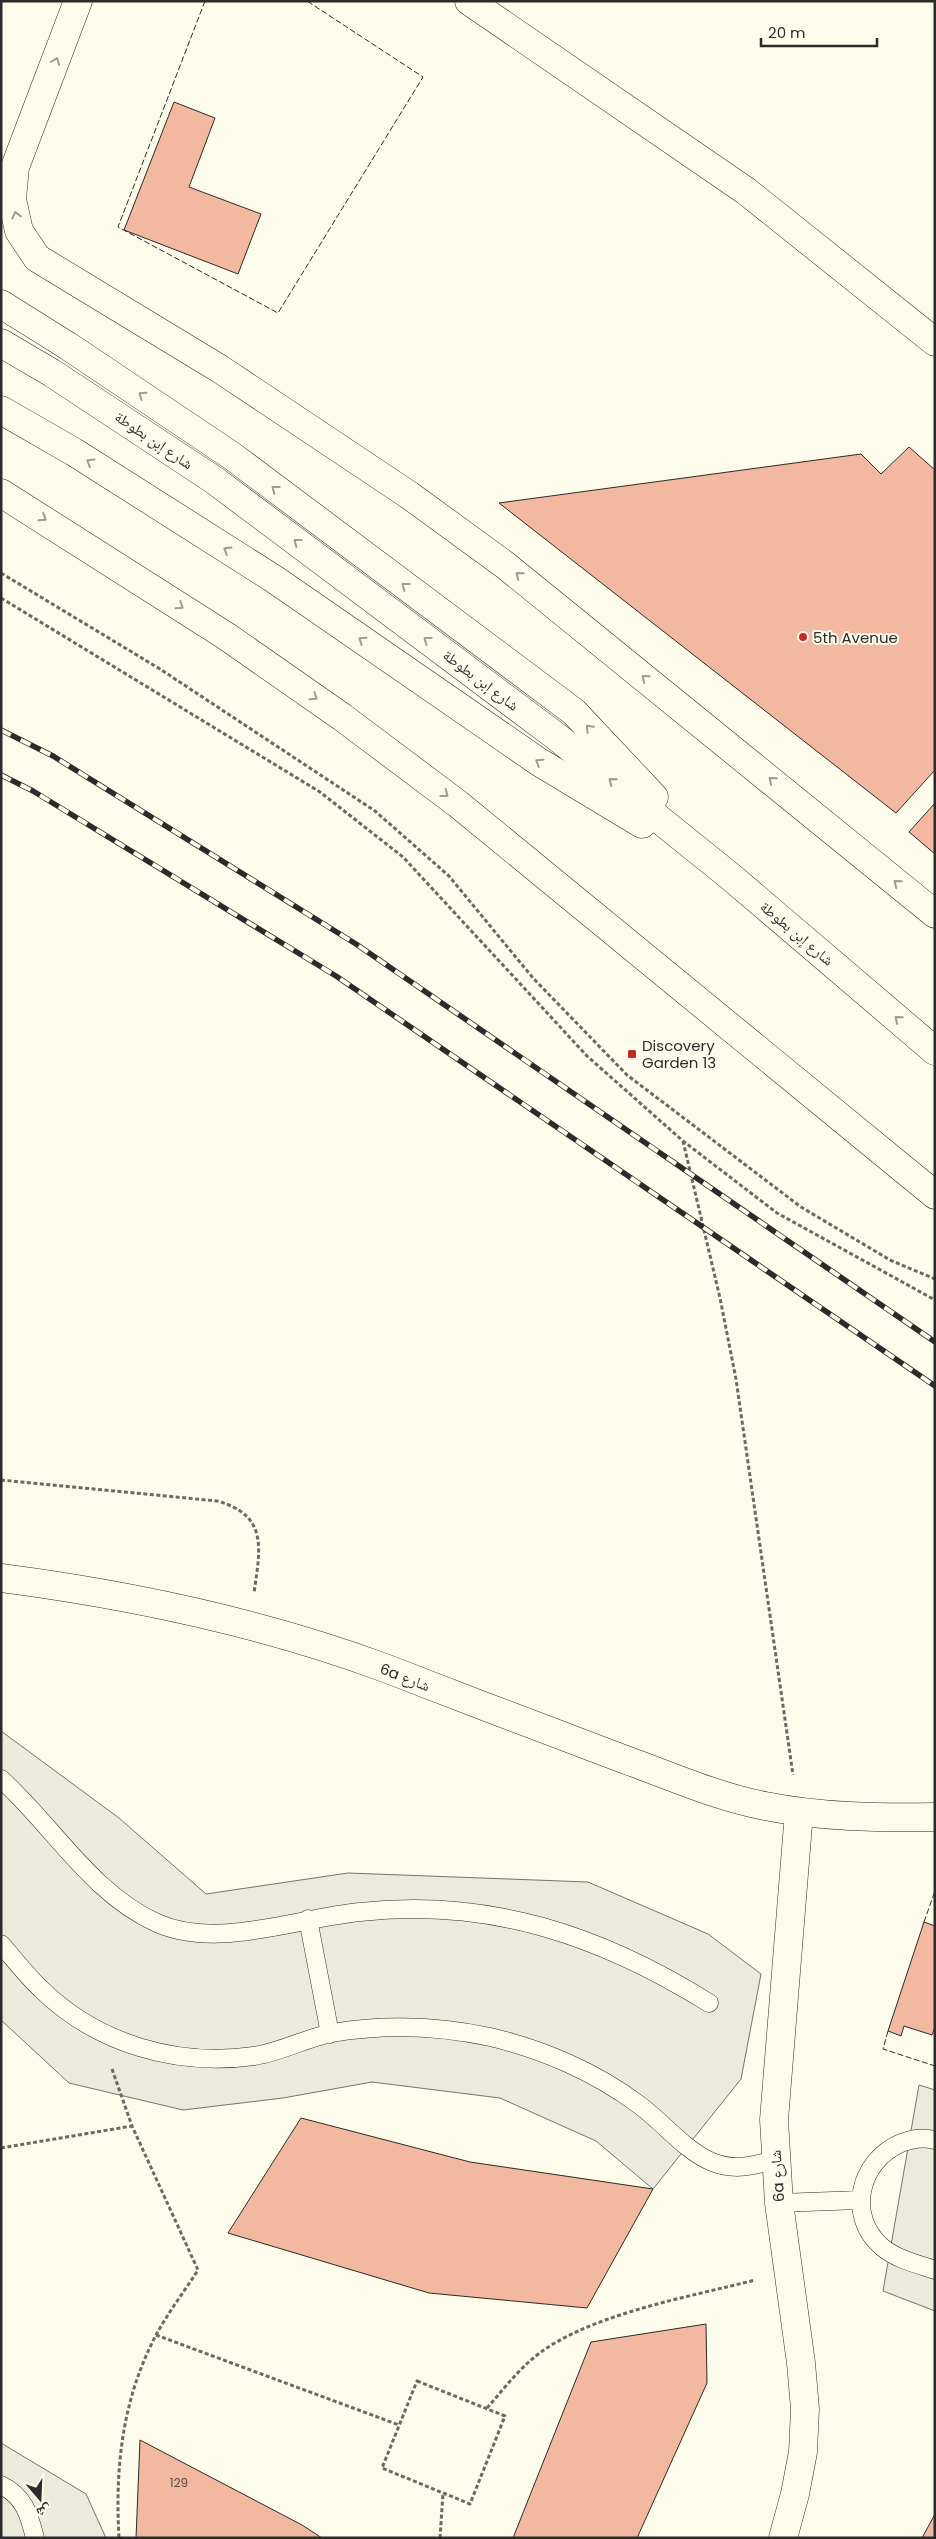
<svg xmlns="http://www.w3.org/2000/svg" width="936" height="2539" font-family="Poppins,'Noto Naskh Arabic',sans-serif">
	<rect width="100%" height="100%" fill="#fdfbea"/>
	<path fill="#eceadb" stroke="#74746e" d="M 1,1731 L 119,1818 L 206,1894 L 348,1873 L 588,1882 L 708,1934 L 761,1974 L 741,2079 L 653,2189 L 596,2141 L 500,2098 L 372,2082 L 283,2098 L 183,2110 L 69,2083 L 1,2020 Z
		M 919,2085 L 935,2090 L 935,2311 L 883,2291 Z
		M 1,2443 L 86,2494 L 106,2538 L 1,2538 Z"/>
	<path fill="#f2b8a0" stroke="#2b2b2b" d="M 174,102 L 215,118 L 189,187 L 261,214 L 238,274 L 124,230 Z
		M 909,447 L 935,470 L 935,770 L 896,813 L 499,503 L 861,454 L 881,474 Z
		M 935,803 L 935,854 L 909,832 Z
		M 924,1922 L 935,1926 L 935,2027 L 932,2035 L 904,2026 L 901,2036 L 888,2031 Z
		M 301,2118 L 470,2162 L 653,2189 L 587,2308 L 429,2293 L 228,2233 Z
		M 706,2324 L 707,2383 L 637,2538 L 513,2538 L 591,2342 Z
		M 140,2440 L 302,2525 L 322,2538 L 136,2538 Z
		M 935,2514 L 935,2538 L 922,2538 Z"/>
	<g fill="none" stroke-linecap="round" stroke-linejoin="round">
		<g stroke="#2b2b2b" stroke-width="19">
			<path id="service" d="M 1,1779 C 53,1826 92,1894 157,1923 C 217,1950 297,1918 360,1912 C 489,1898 600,1935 709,2003
				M 308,1919 L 330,2034
				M 1,1944 C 14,1959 26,1975 41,1989 C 97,2044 177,2067 254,2056 C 281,2052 306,2038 332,2033 C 385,2024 438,2026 490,2037 C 542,2049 595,2072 638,2104 C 663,2122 684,2150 712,2162 C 734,2171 753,2166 775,2160
				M 935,2140 C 924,2137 911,2139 901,2143 C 859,2161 846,2216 882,2247 C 896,2259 917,2264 935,2270
				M 779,2203 L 860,2200
				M 1,2485 C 24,2496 29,2514 35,2538"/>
		</g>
		<g stroke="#2b2b2b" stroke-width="29">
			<path id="minor" d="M 78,1 L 15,167 L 12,199 L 19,231 L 37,258 L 220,369 L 409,495 L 505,565 L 935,914
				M 469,1 L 746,191 L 935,342
				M 1,1578 C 132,1595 260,1622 385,1668 C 465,1699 546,1730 626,1760 C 671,1776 717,1797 765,1806 C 820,1817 878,1818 935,1817
				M 783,2538 L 795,2494 L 803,2452 L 805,2409 L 801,2363 L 779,2203 L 774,2120 L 799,1812"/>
		</g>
		<g stroke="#2b2b2b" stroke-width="29">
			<path id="secondary" d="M 1,304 L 68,346 L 232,456 L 574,712 L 654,797
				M 1,343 L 52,373 L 214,480 L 557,737 L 731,877 L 935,1051
				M 1,410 L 74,452 L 274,579 L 539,762 L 642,824
				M 1,493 L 226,636 L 342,717 L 458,804 L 935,1195"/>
		</g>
		<path stroke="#6a6964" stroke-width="3" stroke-dasharray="4 2.5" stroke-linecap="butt" d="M 1,573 L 160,669 L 375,811 L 449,876 L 533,978 L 627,1075 L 801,1207 L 890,1260 L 935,1279
			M 1,598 L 320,792 L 403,857 L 587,1056 L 683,1141 L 777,1213 L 935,1300
			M 683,1141 L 720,1298 L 736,1379 L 793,1775
			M 1,1480 L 217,1501 C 269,1515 260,1550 254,1593
			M 112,2069 L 132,2126 L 198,2270 C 184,2292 167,2314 155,2337 C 122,2401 115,2468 119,2538
			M 1,2148 L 132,2126
			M 156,2335 L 399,2425
			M 417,2381 L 505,2416 L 470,2504 L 382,2468 Z
			M 487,2408 C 501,2392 515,2374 531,2360 C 582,2315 690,2297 755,2280
			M 440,2538 L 443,2493"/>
		<use href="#service" stroke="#fdfbea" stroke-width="18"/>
		<use href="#minor" stroke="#fdfbea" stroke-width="28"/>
		<use href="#secondary" stroke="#fdfbea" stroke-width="28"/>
		<g stroke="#2b2b2b" stroke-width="5.5">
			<path id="rail" d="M 1,730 L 53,756 L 356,944 L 935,1342
				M 1,775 L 33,791 L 336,976 L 935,1386"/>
		</g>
		<use href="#rail" stroke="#fdfbea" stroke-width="4" stroke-dasharray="11" stroke-linecap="butt"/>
		<path stroke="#2b2b2b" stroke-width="1" stroke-dasharray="6 2.5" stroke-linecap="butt" d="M 205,1 L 118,227 L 278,313 L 423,77 L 307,1
			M 924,1922 L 935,1891
			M 888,2031 L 883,2049 L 935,2066"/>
	</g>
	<defs><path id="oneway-chevron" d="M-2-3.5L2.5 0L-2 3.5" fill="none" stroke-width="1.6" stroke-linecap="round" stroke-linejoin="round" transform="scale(1.25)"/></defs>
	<g stroke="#9e9d94">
		<use href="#oneway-chevron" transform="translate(56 61) rotate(-69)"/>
		<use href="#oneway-chevron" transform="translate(16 215) rotate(-104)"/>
		<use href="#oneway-chevron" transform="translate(142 395) rotate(-146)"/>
		<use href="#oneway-chevron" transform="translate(90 462) rotate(-148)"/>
		<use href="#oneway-chevron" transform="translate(275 489) rotate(-143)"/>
		<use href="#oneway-chevron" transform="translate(43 518) rotate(33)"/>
		<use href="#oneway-chevron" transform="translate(297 542) rotate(-143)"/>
		<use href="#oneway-chevron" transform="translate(227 550) rotate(-148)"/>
		<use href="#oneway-chevron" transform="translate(519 575) rotate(-141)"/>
		<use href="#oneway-chevron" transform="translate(405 586) rotate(-143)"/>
		<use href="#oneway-chevron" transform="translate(180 606) rotate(33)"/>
		<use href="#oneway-chevron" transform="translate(362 640) rotate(-145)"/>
		<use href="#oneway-chevron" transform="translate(427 640) rotate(-143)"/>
		<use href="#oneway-chevron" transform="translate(645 678) rotate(-141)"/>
		<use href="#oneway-chevron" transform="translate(314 697) rotate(35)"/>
		<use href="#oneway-chevron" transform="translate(589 728) rotate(-134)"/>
		<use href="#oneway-chevron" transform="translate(539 762) rotate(-147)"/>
		<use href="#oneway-chevron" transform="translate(772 780) rotate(-141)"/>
		<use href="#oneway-chevron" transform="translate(612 781) rotate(-141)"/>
		<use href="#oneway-chevron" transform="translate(445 794) rotate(37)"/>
		<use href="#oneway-chevron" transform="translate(897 883) rotate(-141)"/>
		<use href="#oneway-chevron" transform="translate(898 1019) rotate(-140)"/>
	</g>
	<g fill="#c62828" stroke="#fdfbea" stroke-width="2">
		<circle cx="803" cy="637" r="5"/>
		<rect x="627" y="1049" width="10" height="10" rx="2.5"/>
	</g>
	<g text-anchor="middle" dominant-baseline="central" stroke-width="4" stroke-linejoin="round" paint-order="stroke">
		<g font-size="12" fill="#5d4e48">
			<text x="179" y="2482">129</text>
		</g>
		<g font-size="15" fill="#2b2b2b" stroke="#fdfbea">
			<text transform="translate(154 440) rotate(34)">شارع إبن بطوطة</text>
			<text transform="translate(481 680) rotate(37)">شارع إبن بطوطة</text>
			<text transform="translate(797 933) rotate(40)">شارع إبن بطوطة</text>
			<text transform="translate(405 1677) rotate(21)">6a شارع</text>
			<text transform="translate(777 2176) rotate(-94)">6a شارع</text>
		</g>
		<g font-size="15" fill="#2b2b2b" stroke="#fdfbea" text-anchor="start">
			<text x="813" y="637">5th Avenue</text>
			<text x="642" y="1045">Discovery<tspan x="642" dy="17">Garden 13</tspan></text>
		</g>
	</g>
	<rect width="936" height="2539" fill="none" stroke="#2b2b2b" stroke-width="5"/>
	<g transform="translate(40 2499) rotate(161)" stroke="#fdfbea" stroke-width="4" paint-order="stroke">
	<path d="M0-4L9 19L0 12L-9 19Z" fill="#2b2b2b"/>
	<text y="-8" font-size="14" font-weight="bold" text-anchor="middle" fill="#2b2b2b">ش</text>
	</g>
	<path d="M761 38v8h116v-8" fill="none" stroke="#2b2b2b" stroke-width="2.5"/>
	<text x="768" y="38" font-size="15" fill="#2b2b2b" stroke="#fdfbea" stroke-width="4" paint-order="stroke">20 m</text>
</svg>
